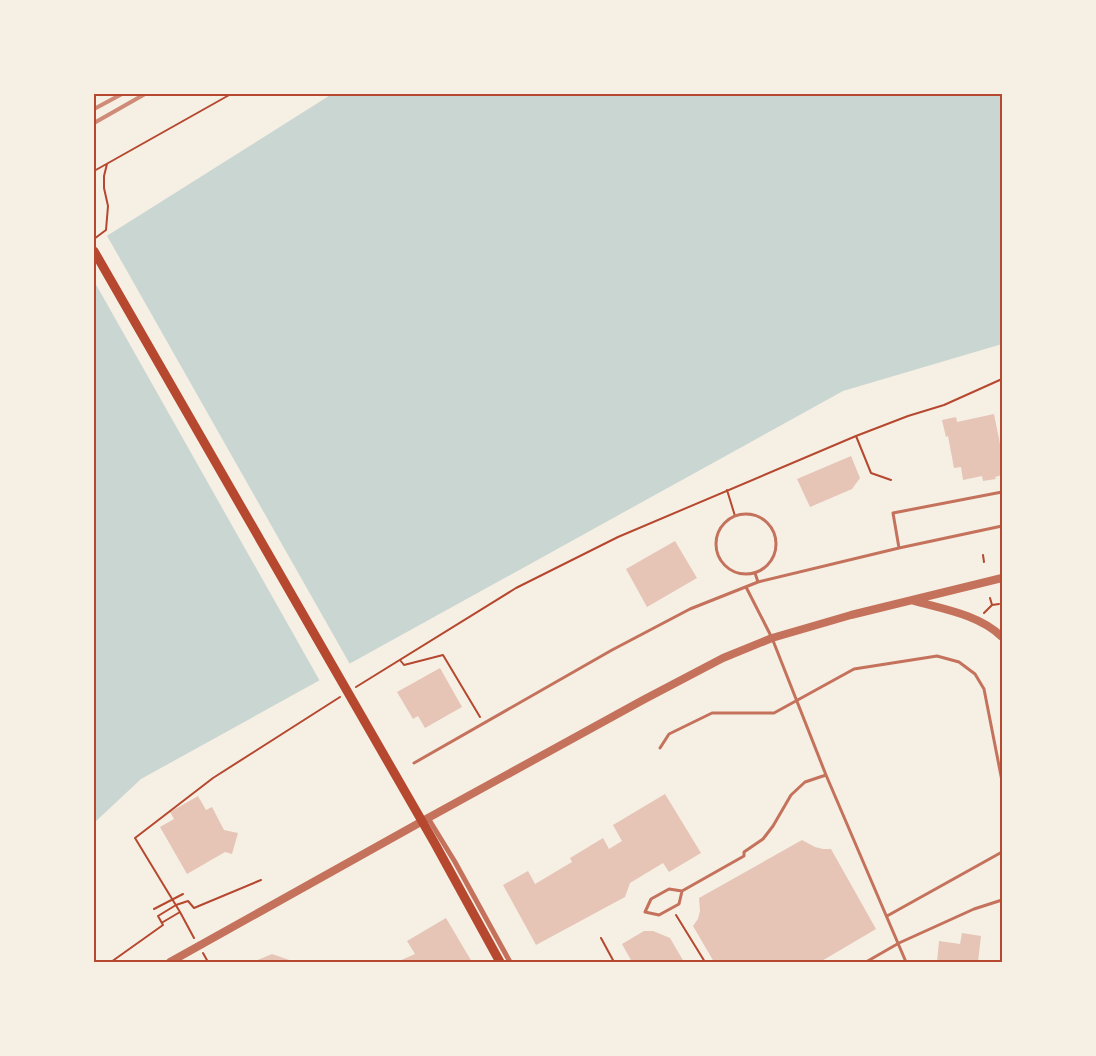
<svg xmlns="http://www.w3.org/2000/svg" width="1096" height="1056" font-family="'DejaVu Sans',sans-serif">
	<rect width="100%" height="100%" fill="#f6efe4"/>
	<path fill="#c9d6d2" d="M 332,94 L 1002,94 L 1002,344 L 843,391 L 141,779 L 94,823 L 94,244 Z"/>
	<path fill="#f6efe4" d="M 106,234 L 351,666 L 321,683 L 94,281 L 94,241 Z"/>
	<path fill="#e6c5b7" d="M 994,414 L 1002,454 L 1002,475 L 995,477 L 996,479 L 983,481 L 982,476 L 963,480 L 961,467 L 954,468 L 948,436 L 946,437 L 942,420 L 956,417 L 957,422 Z
		M 851,456 L 860,478 L 852,489 L 810,507 L 797,479 Z
		M 675,541 L 697,578 L 647,607 L 626,569 Z
		M 440,668 L 462,707 L 425,728 L 418,716 L 413,719 L 397,692 Z
		M 665,794 L 701,853 L 669,872 L 663,863 L 630,883 L 625,897 L 536,945 L 503,885 L 528,871 L 535,884 L 572,862 L 570,858 L 603,838 L 609,849 L 622,841 L 613,825 Z
		M 198,796 L 206,810 L 212,807 L 224,830 L 238,833 L 232,854 L 225,852 L 187,874 L 160,827 L 174,819 L 170,812 Z
		M 802,840 L 815,847 L 823,849 L 831,849 L 876,929 L 820,962 L 714,962 L 693,926 L 698,919 L 700,911 L 699,898 Z
		M 446,918 L 472,962 L 397,962 L 415,954 L 407,941 Z
		M 644,931 L 653,931 L 670,938 L 684,962 L 632,962 L 622,944 Z
		M 962,933 L 981,936 L 978,962 L 937,962 L 939,941 L 960,944 Z
		M 272,954 L 295,962 L 253,962 Z"/>
	<g fill="none" stroke-linecap="round" stroke-linejoin="round">
		<path stroke="#b5482f" stroke-width="2" d="M 94,171 L 231,94
			M 94,239 L 106,230 L 108,206 L 104,188 L 104,176 L 107,164
			M 856,436 L 871,473 L 891,480
			M 727,490 L 735,516
			M 983,555 L 984,562
			M 990,598 L 992,605
			M 984,613 L 992,605 L 999,604
			M 400,660 L 404,665 L 443,655 L 480,717
			M 356,687 L 516,588 L 618,537 L 856,436 L 908,416 L 944,405 L 1002,379
			M 154,909 L 183,894
			M 180,912 L 135,838 L 213,778 L 340,697
			M 676,915 L 705,962
			M 163,922 L 180,912 L 194,938
			M 601,938 L 614,962
			M 203,953 L 208,962
			M 111,962 L 163,925 L 158,916 L 176,905 L 188,901 L 194,908 L 261,880"/>
		<path stroke="#c5725c" stroke-width="3" d="M716 544a30 30 0 1 1 60 0a30 30 0 1 1-60 0Z
			M 899,548 L 1002,526
			M 758,582 L 899,548 L 893,513 L 1002,492
			M 746,587 L 772,638 L 826,775 L 906,962
			M 660,748 L 669,734 L 712,713 L 774,713 L 854,669 L 937,656 L 959,662 L 975,674 L 984,689 L 1002,781
			M 414,763 L 612,650 L 690,609 L 758,582 L 755,573
			M 682,891 L 679,904 L 659,915 L 645,912 L 651,899 L 669,889 L 682,891 L 744,856 L 744,852 L 763,839 L 773,826 L 791,795 L 805,782 L 826,775
			M 887,916 L 1002,852
			M 866,962 L 899,943 L 974,909 L 1002,900"/>
		<path stroke="#c5725c" stroke-width="5" d="M 428,818 L 455,862 L 510,962"/>
		<path stroke="#c5725c" stroke-width="8" d="M 914,601 C 943,609 980,615 1002,637
			M 170,962 L 428,818 L 643,700 L 723,658 L 772,638 L 851,615 L 1002,578"/>
		<path stroke="#b5482f" stroke-width="9" d="M 94,251 L 434,842 L 500,962"/>
		<path stroke="#cf8b77" stroke-width="4" d="M 94,109 L 122,94
			M 94,123 L 145,94"/>
	</g>
	<rect width="1096" height="1056" fill="none" stroke="#f6efe4" stroke-width="190"/>
	<rect x="95" y="95" width="906" height="866" fill="none" stroke="#b5482f" stroke-width="2"/>
</svg>
